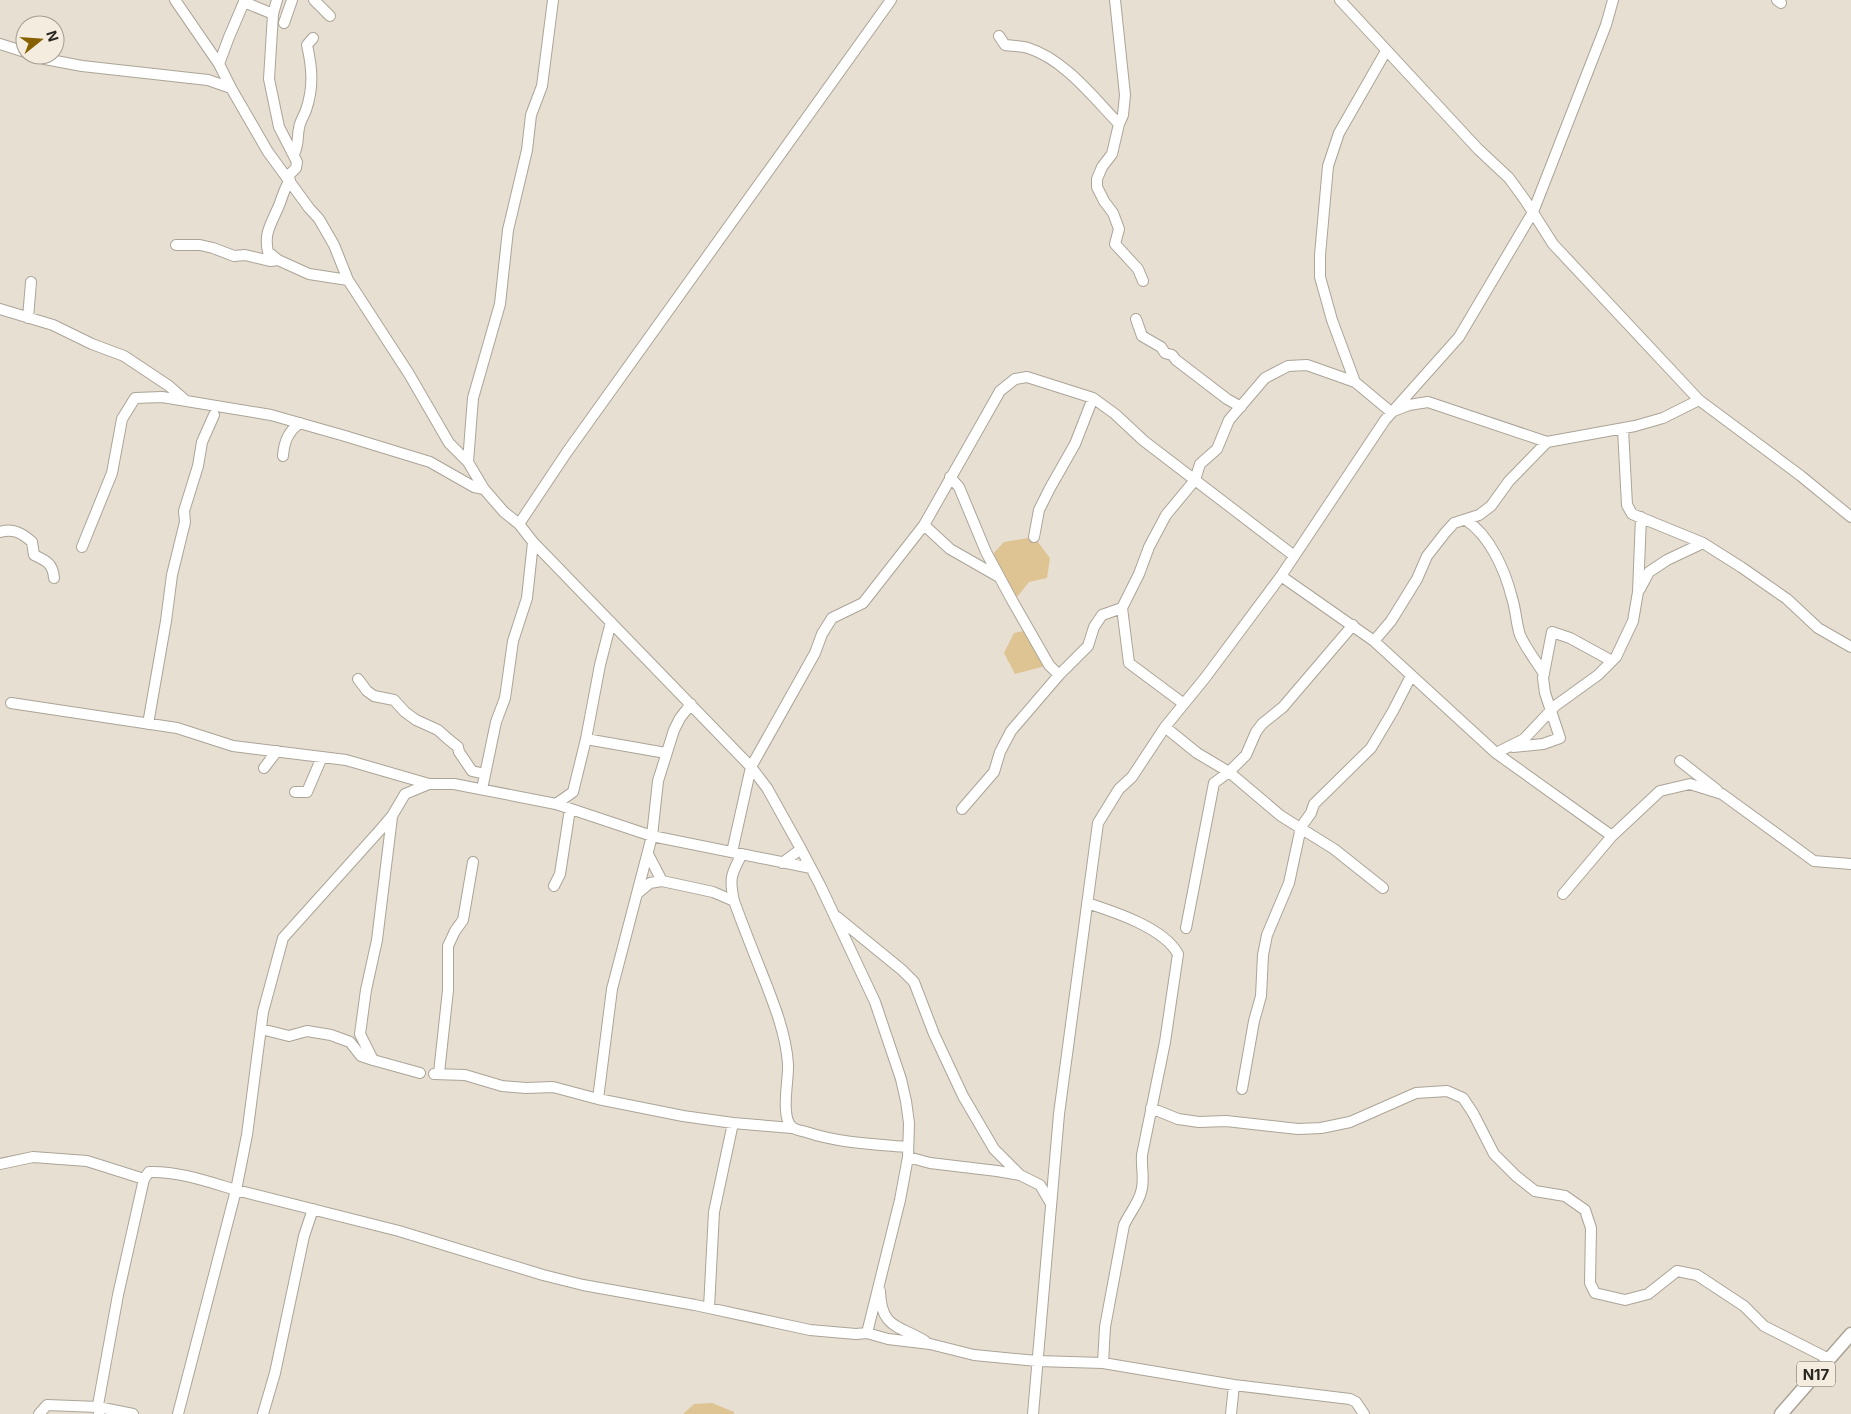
<svg xmlns="http://www.w3.org/2000/svg" width="1851" height="1414" font-family="Inter,sans-serif">
	<rect width="100%" height="100%" fill="#e7dfd2"/>
	<path fill="#dfc493" d="M 1034,537 L 1050,558 L 1047,578 L 1029,582 L 1013,602 L 989,558 L 1004,542 Z
		M 1029,630 L 1049,665 L 1015,674 L 1004,653 L 1014,633 Z
		M 712,1403 L 734,1412 L 734,1414 L 683,1414 L 694,1404 Z"/>
	<g fill="none" stroke-linecap="round" stroke-linejoin="round">
		<g stroke="#aba497" stroke-width="12">
			<path id="minor" d="M 175,0 L 219,64 L 231,88 L 268,152 L 309,208 L 319,219 L 334,245 L 348,280 L 409,374 L 449,443 L 468,462 L 484,489 L 504,512 L 519,524 L 533,542 L 751,767 L 767,788 L 801,849 L 820,885 L 875,1002 L 901,1079 L 906,1101 L 909,1123 L 908,1157 L 900,1200 L 867,1333 L 888,1339 L 930,1344 L 974,1355 L 1037,1361 L 1103,1363 L 1234,1385 L 1350,1399 L 1356,1402 L 1364,1414
				M 277,0 L 273,14 L 269,79 L 279,127 L 297,162 L 296,168 L 287,177
				M 314,0 L 330,16
				M 1115,0 L 1125,95 L 1123,115 L 1119,124 L 1112,154 L 1102,167 L 1097,179 L 1097,187 L 1104,201 L 1113,213 L 1119,229 L 1115,244 L 1138,269 L 1143,281
				M 1340,0 L 1478,149 L 1509,178 L 1525,200 L 1553,244 L 1699,400 L 1801,476 L 1851,517
				M 1777,0 L 1781,3
				M 244,2 L 273,14
				M 284,23 L 292,0
				M 999,36 L 1005,45 C 1012,46 1021,46 1028,48 C 1064,59 1094,98 1119,124
				M 0,44 L 25,52
				M 1386,51 L 1339,133 L 1328,166 L 1320,255 L 1320,277 L 1332,320 L 1355,382 L 1391,412 L 1409,405 L 1428,402 L 1547,442 L 1635,426 L 1663,418 L 1699,400
				M 34,55 L 45,59 L 82,66 L 208,80 L 231,88
				M 219,64 L 229,37 L 244,2 L 244,0
				M 294,154 C 299,145 297,137 299,128 C 300,121 304,116 306,110 C 314,87 312,67 307,45 L 313,38
				M 290,180 C 283,190 282,200 277,210 C 270,226 264,234 268,252 L 278,260 L 309,274 L 348,280
				M 176,245 L 200,245 L 213,248 L 234,256 L 245,255 L 270,261 L 278,260
				M 0,309 L 53,325 L 92,344 L 124,356 L 169,386 L 185,400
				M 28,318 L 31,282
				M 1136,319 L 1142,336 L 1161,347 L 1165,353 L 1172,355 L 1176,360 L 1227,399 L 1241,407
				M 1623,429 L 1627,505 L 1632,514 L 1703,543 L 1741,567 L 1787,599 L 1818,628 L 1851,647
				M 283,456 C 284,442 288,431 300,423
				M 468,462 L 473,398 L 500,304 L 508,230 L 527,150 L 531,115 L 542,86 L 553,0
				M 950,477 L 959,487 L 986,552 L 1013,602 L 1049,665 L 1059,675
				M 1466,520 C 1490,536 1505,570 1512,598 C 1516,610 1516,623 1520,635 C 1526,649 1537,662 1544,674
				M 519,524 L 567,452 L 891,0
				M 924,525 L 950,549 L 999,577
				M 0,532 C 13,528 22,533 32,542 L 34,555 C 47,561 53,564 54,578
				M 1034,537 L 1039,510 L 1050,488 L 1075,444 L 1093,398
				M 82,547 L 112,473 L 122,419 L 135,398 L 162,397 L 271,415 L 345,436 L 430,462 L 474,487 L 484,489
				M 1281,576 L 1374,641 L 1496,753 L 1612,836
				M 1640,589 L 1649,572 L 1667,560 L 1703,543
				M 1122,608 L 1129,663 L 1184,704
				M 1374,641 L 1391,621 L 1417,579 L 1427,556 L 1445,533 L 1454,523 L 1479,515 L 1491,506 L 1509,481 L 1547,442
				M 358,679 L 367,691 L 374,696 L 394,700 L 405,712 L 416,720 L 438,730 L 448,739 L 458,747 L 459,752 L 472,771 L 485,774
				M 11,703 L 177,728 L 233,746 L 346,760 L 429,784
				M 148,724 L 166,621 L 172,575 L 185,522 L 184,511 L 198,466 L 202,442 L 214,415
				M 1165,727 L 1197,753 L 1229,772 L 1246,755 L 1256,732 L 1262,724 L 1283,707 L 1353,625
				M 586,739 L 666,753
				M 1513,747 L 1543,744 L 1560,738 L 1545,693 L 1543,678 L 1552,632 L 1570,638 L 1612,661
				M 1496,753 L 1524,739 L 1555,706 L 1598,675 L 1616,657 L 1633,621 L 1638,592 L 1641,517
				M 1680,761 L 1717,790
				M 264,768 L 277,751
				M 482,789 L 496,722 L 505,698 L 513,641 L 527,598 L 533,542
				M 295,792 L 307,792 L 322,757
				M 556,804 L 573,792 L 586,739 L 600,665 L 611,622
				M 962,809 L 994,772 L 1000,752 L 1011,731 L 1059,675 L 1088,646 L 1094,627 L 1102,615 L 1122,608 L 1139,574 L 1149,547 L 1166,515 L 1195,480 L 1200,464 L 1217,449 L 1229,420 L 1265,378 L 1288,366 L 1307,365 L 1355,382
				M 392,817 L 377,940 L 366,990 L 360,1034 L 373,1060 L 420,1073
				M 732,852 L 751,767 L 815,653 L 822,634 L 832,618 L 863,603 L 924,525 L 1000,391 L 1015,379 L 1027,377 L 1093,398 L 1115,414 L 1144,441 L 1293,555
				M 648,854 L 662,881 L 713,892 L 734,901
				M 742,854 C 731,874 729,879 734,901 C 743,926 753,951 763,976 C 774,1004 786,1034 788,1064 C 789,1079 780,1117 792,1127 C 795,1130 802,1131 806,1132 C 839,1143 873,1144 908,1147
				M 782,863 L 801,849
				M 554,886 L 560,874 L 570,809
				M 638,893 L 650,883 L 662,881
				M 1563,894 L 1612,836 L 1660,791 L 1690,784 L 1722,794 L 1814,861 L 1851,864
				M 1087,903 C 1115,912 1164,928 1178,954 L 1165,1042 L 1142,1155 C 1141,1167 1145,1180 1141,1192 C 1139,1202 1129,1214 1124,1225 L 1105,1327 L 1103,1363
				M 837,917 L 902,970 L 914,982 L 934,1034 L 963,1096 L 994,1149 L 1020,1175
				M 1186,928 L 1214,783 L 1229,772 L 1281,816 L 1334,849 L 1383,888
				M 261,1029 L 289,1036 L 307,1031 L 331,1035 L 350,1042 L 361,1056 L 373,1060
				M 439,1073 L 448,990 L 448,946 L 455,931 L 463,920 L 473,862
				M 434,1074 L 465,1075 L 502,1086 L 526,1088 L 553,1087 L 598,1099 L 683,1116 L 733,1123 L 792,1128
				M 1242,1089 L 1254,1021 L 1261,996 L 1263,955 L 1267,935 L 1289,883 L 1301,827 L 1311,813 L 1314,804 L 1371,748 L 1393,711 L 1411,676
				M 598,1099 L 612,989 L 652,836 L 658,781 L 674,730 L 680,718 L 691,704
				M 1151,1108 L 1178,1119 L 1199,1122 L 1226,1121 L 1298,1129 L 1321,1128 L 1350,1122 L 1416,1093 L 1447,1091 L 1463,1098 L 1473,1113 L 1494,1154 L 1516,1176 L 1535,1191 L 1565,1196 L 1585,1210 L 1591,1228 L 1590,1283 L 1595,1293 L 1625,1300 L 1648,1294 L 1677,1271 L 1697,1275 L 1744,1306 L 1764,1326 L 1829,1359
				M 908,1157 L 930,1163 L 997,1171 L 1020,1175 L 1040,1185 L 1050,1202
				M 0,1164 L 33,1157 L 87,1161 L 144,1179
				M 880,1291 C 881,1329 899,1325 925,1341
				M 709,1308 L 714,1212 L 733,1123
				M 39,1414 L 47,1405 L 98,1407 L 133,1414
				M 99,1414 L 98,1405 L 118,1295 L 144,1179 L 149,1172 C 178,1171 209,1182 236,1190 L 247,1135 L 263,1012 L 283,938 L 380,830 L 392,816 L 405,794 L 429,784 L 454,784 L 556,804 L 652,836 L 811,868
				M 178,1414 L 236,1190 L 399,1231 L 543,1275 L 583,1285 L 695,1305 L 810,1330 L 856,1334 L 867,1333
				M 263,1414 L 275,1373 L 304,1236 L 313,1209
				M 1033,1414 L 1059,1114 L 1098,823 L 1119,789 L 1132,777 L 1165,727 L 1205,678 L 1281,576 L 1385,420 L 1459,337 L 1533,212 L 1606,25 L 1613,0
				M 1231,1414 L 1234,1385"/>
		</g>
		<g stroke="#aba497" stroke-width="15">
			<path id="major" d="M 1781,1414 L 1851,1334"/>
		</g>
		<use href="#minor" stroke="#fff" stroke-width="10"/>
		<use href="#major" stroke="#fff" stroke-width="12"/>
	</g>
	<g text-anchor="middle" dominant-baseline="central" stroke-width="5" stroke-linejoin="round" paint-order="stroke">
		<rect fill="#f4ecdf" stroke="#66625b" stroke-width="1" x="1797" y="1361.5" width="38" height="25" rx="4"/>
		<g font-size="15" font-weight="bold" fill="#292722">
			<text x="1816" y="1374">N17</text>
		</g>
	</g>
	<g transform="translate(40 40) rotate(73)"><circle r="24" fill="#f4ecdf" stroke="#a39d93"/>
	<path d="M0-4L9 19L0 12L-9 19Z" fill="#876100"/>
	<text y="-8" font-size="14" font-weight="bold" text-anchor="middle" fill="#292722">N</text>
	</g>
</svg>
